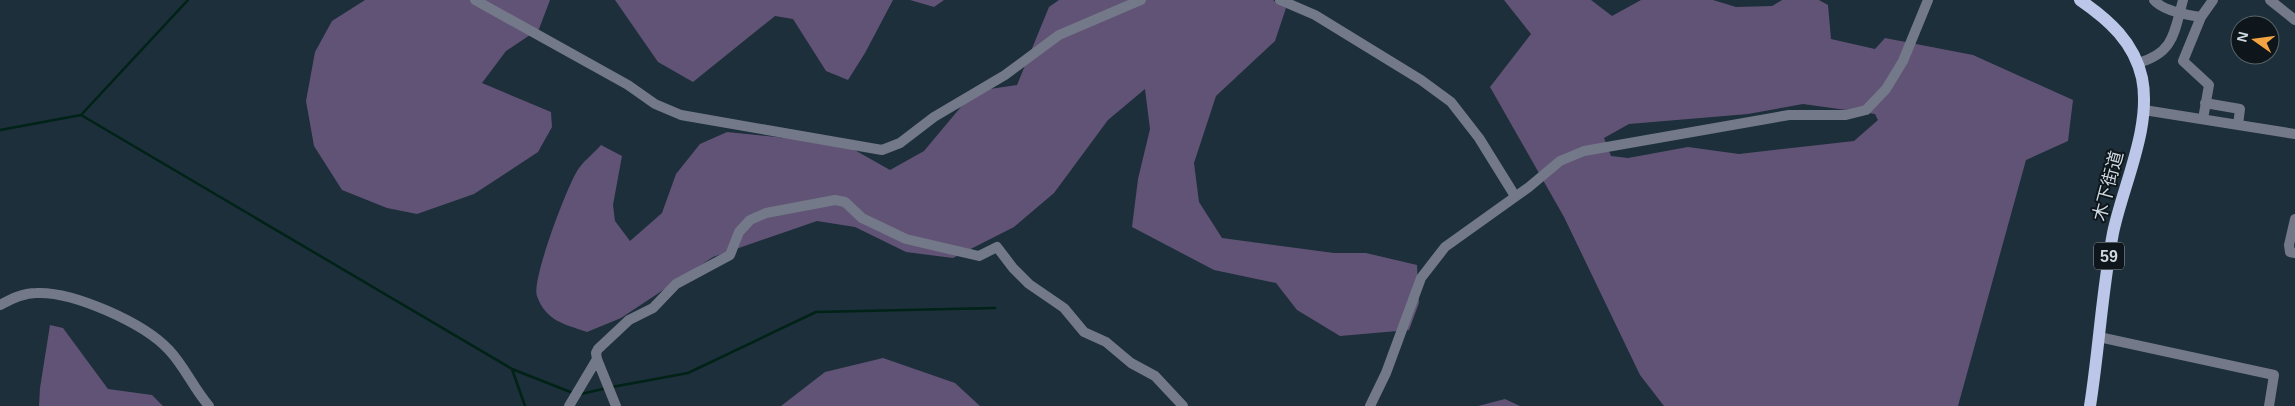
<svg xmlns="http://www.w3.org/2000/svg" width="2295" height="406" font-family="Helvetica,'Noto Sans JP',sans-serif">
	<rect width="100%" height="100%" fill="#1c2f3a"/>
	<path fill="#615375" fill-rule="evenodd" d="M 365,0 L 550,0 L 539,29 L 506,51 L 482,83 L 551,112 L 552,127 L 538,152 L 474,194 L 417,214 L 387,208 L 342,190 L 314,146 L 306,101 L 315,52 L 332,21 Z
		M 615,0 L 893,0 L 865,53 L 848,80 L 826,71 L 793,19 L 775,16 L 693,82 L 658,62 Z
		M 910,0 L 944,0 L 934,7 Z
		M 1059,0 L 1273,0 L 1286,8 L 1275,41 L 1216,96 L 1194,163 L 1199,202 L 1222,238 L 1334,253 L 1366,253 L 1417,265 L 1419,303 L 1409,330 L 1340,336 L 1297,310 L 1276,283 L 1214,270 L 1132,227 L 1138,179 L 1150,129 L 1145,89 L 1108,120 L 1054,193 L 1014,227 L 953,258 L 906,252 L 855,227 L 817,221 L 713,257 L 621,318 L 587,332 C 564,324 546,321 537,296 C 531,281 566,190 576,173 C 581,163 593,154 601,145 L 622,156 L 613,205 L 615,221 L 630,241 L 662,213 L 676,174 L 700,144 L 727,132 L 844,144 L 890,170 L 924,151 L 965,102 L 983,90 L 1017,85 L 1049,7 Z
		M 1504,0 L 1591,0 L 1612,16 L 1641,0 L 1713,0 L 1736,7 L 1772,6 L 1782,0 L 1819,0 L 1828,5 L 1831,39 L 1875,49 L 1885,38 L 1973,55 L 2073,100 L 2068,141 L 2026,160 L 1958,406 L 1664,406 L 1640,375 L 1564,217 L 1490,87 L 1531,34 ZM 1803,104 L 1875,114 L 1878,120 L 1854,141 L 1739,154 L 1688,147 L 1628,158 L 1611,156 L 1604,138 L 1629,124 L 1748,114 Z
		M 50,325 L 63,328 L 108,389 L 152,395 L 163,406 L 39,406 L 40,388 Z
		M 883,358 L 955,383 L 980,406 L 781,406 L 825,372 Z
		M 1505,399 L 1520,406 L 1478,406 Z"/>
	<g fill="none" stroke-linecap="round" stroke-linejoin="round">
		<path stroke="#002217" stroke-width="2.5" d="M 81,115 L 512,369 L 573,393
			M 0,130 L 81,115 L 188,0
			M 512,369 L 525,406
			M 612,387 L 688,373 L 816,312 L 995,308
			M 581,394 L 607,388"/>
		<path stroke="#737989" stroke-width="10" d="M 475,0 L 628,85 L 655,104 L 681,115 L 882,150 L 900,143 L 934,117 L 1005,75 L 1059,35 L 1141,0
			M 1280,0 L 1315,15 L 1421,80 L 1451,102 L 1479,138 L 1515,196
			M 2154,0 C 2163,11 2187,15 2201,17 L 2213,0
			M 2270,0 L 2295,20
			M 2201,17 L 2183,61 L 2209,85 L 2203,119
			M 2138,63 C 2174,53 2174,33 2183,0
			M 2205,103 L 2240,109 L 2238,125
			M 2144,110 L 2295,134
			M 2295,219 L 2289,245 L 2290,252 L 2295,253
			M 0,305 C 11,299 23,293 36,293 C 73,291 144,323 169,350 C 185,367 194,389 209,406
			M 2099,337 L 2274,375 L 2269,406
			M 569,406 L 597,359
			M 616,406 L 597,359 L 596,353 L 598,349 L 629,320 L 653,308 L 676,284 L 730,255 L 739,232 L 750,220 L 766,213 L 835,200 L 845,202 L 862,218 L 906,239 L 979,256 L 997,247 L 1013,268 L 1029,284 L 1064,308 L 1084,332 L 1106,342 L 1131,363 L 1155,376 L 1183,406
			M 1370,406 L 1386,373 L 1421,278 L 1445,247 L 1529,187 L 1560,161 L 1584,151 L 1789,115 L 1846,115 L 1866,110 L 1886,89 L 1903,61 L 1928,0"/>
		<path stroke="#bbc6e8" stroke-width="12" d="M 2080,0 C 2109,20 2134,42 2142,78 C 2152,127 2123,185 2113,233 C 2102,290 2099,349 2090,406"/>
	</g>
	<g text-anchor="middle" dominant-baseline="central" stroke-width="4" stroke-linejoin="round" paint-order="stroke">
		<rect fill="#0e161b" stroke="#949ea5" stroke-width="1" x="2094" y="242.5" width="30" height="27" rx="4"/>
		<g font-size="16" font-weight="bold" fill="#cdd8e0">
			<text x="2109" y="256">59</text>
		</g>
		<g font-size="18" fill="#cdd8e0" stroke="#0e161b">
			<text transform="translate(2108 186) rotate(-75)">木下街道</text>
		</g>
	</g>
	<g transform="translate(2255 40) rotate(284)"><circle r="24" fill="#0e161b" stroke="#5a646a"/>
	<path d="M0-4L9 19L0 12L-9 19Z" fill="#f3a442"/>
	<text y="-8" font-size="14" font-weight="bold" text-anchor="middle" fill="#cdd8e0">N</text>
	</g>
</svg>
